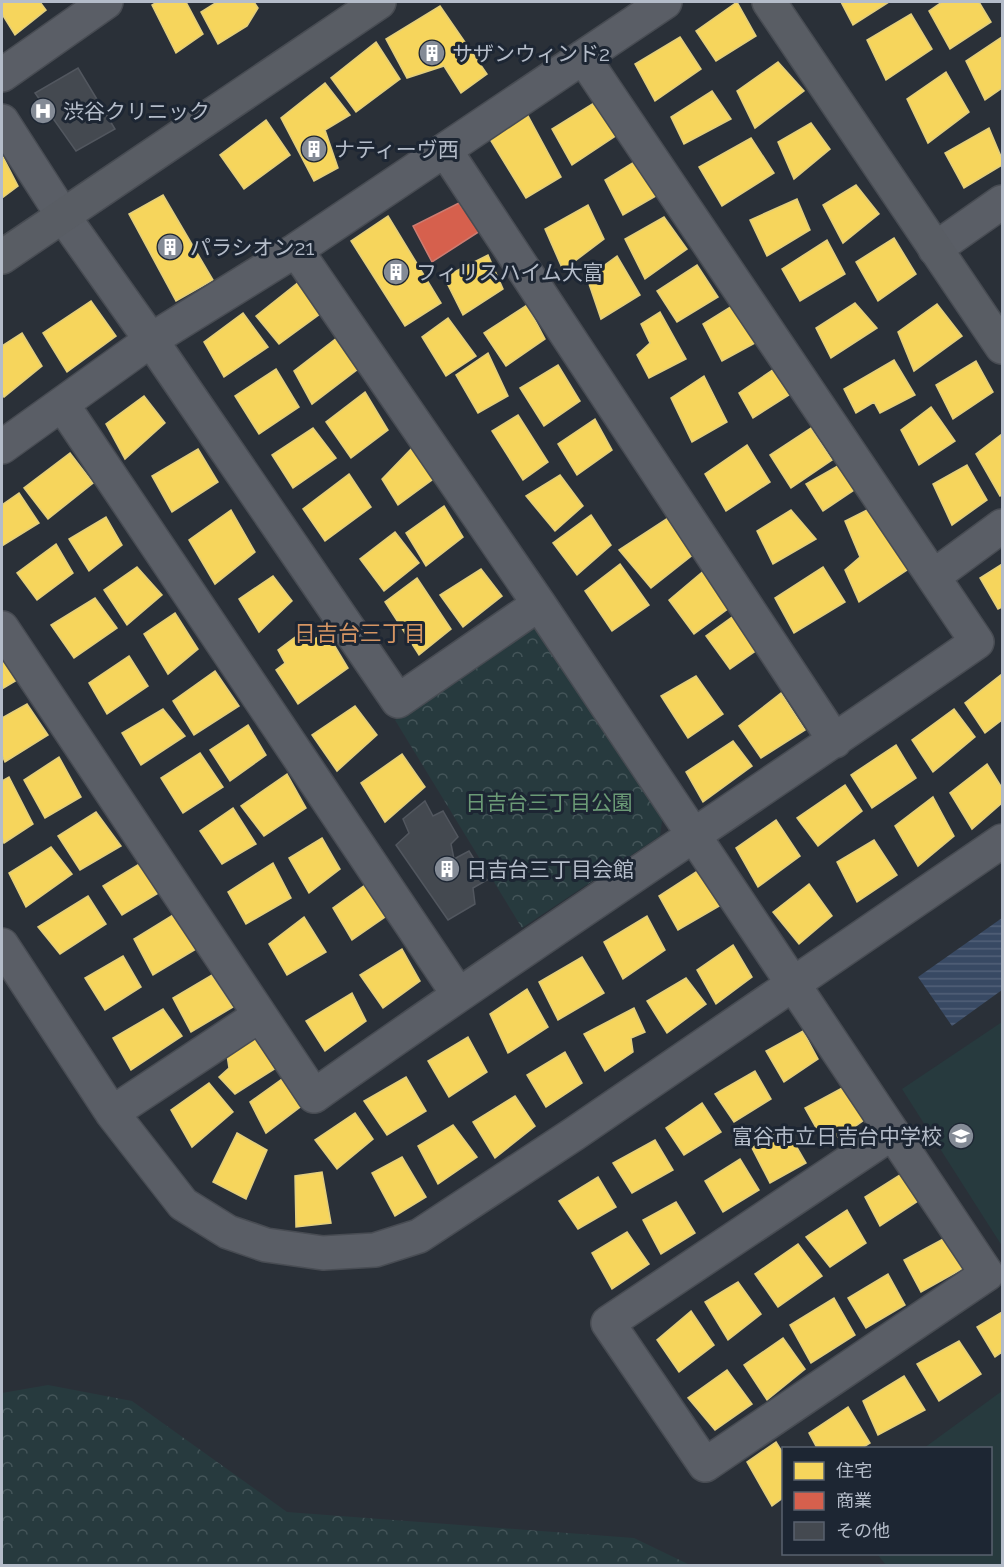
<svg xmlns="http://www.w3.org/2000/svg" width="1004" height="1567" font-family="Raleway,'Noto Sans JP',sans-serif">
	<defs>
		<pattern id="forest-crowns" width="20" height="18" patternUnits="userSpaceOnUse" patternTransform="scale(1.5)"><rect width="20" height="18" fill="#273a3e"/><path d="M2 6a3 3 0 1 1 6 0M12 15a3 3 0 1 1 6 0" fill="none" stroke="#445559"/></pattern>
		<pattern id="water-rules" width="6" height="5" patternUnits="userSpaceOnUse" patternTransform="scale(1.5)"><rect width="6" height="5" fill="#384963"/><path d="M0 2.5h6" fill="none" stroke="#526178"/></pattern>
	</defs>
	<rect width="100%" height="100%" fill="#2a3038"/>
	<path fill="#273a3e" d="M 1002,1022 L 1002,1246 L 902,1089 Z
		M 1002,1391 L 1002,1565 L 886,1565 L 877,1554 L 990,1554 L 990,1448 L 924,1448 Z"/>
	<path fill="url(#forest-crowns)" d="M 521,627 L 541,630 L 663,814 L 660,836 L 522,928 L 395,720 Z
		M 48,1385 L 132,1401 L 287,1512 L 634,1538 L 690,1565 L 2,1565 L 2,1393 Z"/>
	<path fill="url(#water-rules)" d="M 1002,918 L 1002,990 L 952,1026 L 918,977 Z"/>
	<path fill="#f6d55c" stroke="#e2ce7d" stroke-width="1.5" d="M 2,2 L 40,2 L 46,10 L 15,35 L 2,14 Z
		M 157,2 L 186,2 L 203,34 L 176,53 L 152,5 Z
		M 217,2 L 254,2 L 258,8 L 247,26 L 218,44 L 201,12 Z
		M 737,2 L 756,36 L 716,61 L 696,31 Z
		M 841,2 L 889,2 L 853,25 Z
		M 942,2 L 979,2 L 991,22 L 950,49 L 929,11 Z
		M 440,6 L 487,74 L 461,93 L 444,66 L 407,78 L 386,39 Z
		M 911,14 L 932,49 L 886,80 L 867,40 Z
		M 680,37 L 701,69 L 655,101 L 635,64 Z
		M 1002,37 L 1002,88 L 985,100 L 966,61 Z
		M 376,42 L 400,79 L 356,112 L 331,78 Z
		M 778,62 L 804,91 L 755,128 L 737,91 Z
		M 946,72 L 969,112 L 928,143 L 907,99 Z
		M 325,83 L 350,115 L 325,130 L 338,168 L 314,181 L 281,118 Z
		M 712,91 L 731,119 L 684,144 L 671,117 Z
		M 602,98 L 623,131 L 572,165 L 552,129 Z
		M 526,112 L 561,177 L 526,198 L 488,136 Z
		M 266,120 L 290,155 L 244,189 L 220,155 Z
		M 811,123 L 830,149 L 794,179 L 778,142 Z
		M 989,128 L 1002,159 L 1002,165 L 964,188 L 945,153 Z
		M 751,138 L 774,173 L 722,206 L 699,167 Z
		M 2,155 L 18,186 L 2,198 Z
		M 639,159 L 661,193 L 623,215 L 605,180 Z
		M 856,185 L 879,214 L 843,243 L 823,205 Z
		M 163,195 L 213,280 L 176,301 L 129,214 Z
		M 797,199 L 810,230 L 767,256 L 750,220 Z
		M 588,205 L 604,239 L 563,270 L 545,229 Z
		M 388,216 L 441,303 L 405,326 L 351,241 Z
		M 664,217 L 687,249 L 645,279 L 625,239 Z
		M 894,238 L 916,274 L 878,301 L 856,262 Z
		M 827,240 L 845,274 L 800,301 L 782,269 Z
		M 488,255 L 503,289 L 463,315 L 444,277 Z
		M 617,256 L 640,295 L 601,319 L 587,278 Z
		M 697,265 L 718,297 L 677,322 L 657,291 Z
		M 300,281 L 324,311 L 279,344 L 256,316 Z
		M 91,301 L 116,336 L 67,372 L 43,333 Z
		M 855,303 L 877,328 L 831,358 L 816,328 Z
		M 937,304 L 962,336 L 914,371 L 898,332 Z
		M 527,305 L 545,339 L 506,366 L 484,333 Z
		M 732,306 L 755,343 L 722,361 L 703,324 Z
		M 660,312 L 686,359 L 649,378 L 637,355 L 650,343 L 641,324 Z
		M 243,313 L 268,347 L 224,377 L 204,342 Z
		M 448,318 L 476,356 L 446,376 L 422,337 Z
		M 22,333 L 42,366 L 4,397 L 2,393 L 2,346 Z
		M 338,337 L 358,369 L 312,404 L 294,371 Z
		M 488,353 L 508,396 L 478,413 L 456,375 Z
		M 894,360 L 915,395 L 880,413 L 874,402 L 856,413 L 844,389 Z
		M 976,361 L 993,392 L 953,419 L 936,385 Z
		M 558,365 L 580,401 L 544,426 L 520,388 Z
		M 777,367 L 792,393 L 753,418 L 739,393 Z
		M 276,369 L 299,407 L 259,434 L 235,396 Z
		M 704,376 L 727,422 L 692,442 L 671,398 Z
		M 365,392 L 388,430 L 351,458 L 326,422 Z
		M 144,396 L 165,423 L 125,459 L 106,424 Z
		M 931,407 L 955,441 L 919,465 L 901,430 Z
		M 518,415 L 548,462 L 523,480 L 492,431 Z
		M 595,419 L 612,450 L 577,475 L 558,444 Z
		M 313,428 L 336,458 L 293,488 L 272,455 Z
		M 811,428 L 832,460 L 791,488 L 770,455 Z
		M 1002,434 L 1002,495 L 1000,496 L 976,454 Z
		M 415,445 L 436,477 L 398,505 L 382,479 Z
		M 747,445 L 770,482 L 726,511 L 705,474 Z
		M 198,449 L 218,482 L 172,512 L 152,476 Z
		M 70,453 L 93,483 L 48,519 L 24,488 Z
		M 843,463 L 860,486 L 823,511 L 806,484 Z
		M 967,465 L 987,500 L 952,525 L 933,484 Z
		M 349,474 L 371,507 L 325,541 L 303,509 Z
		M 560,475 L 583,506 L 555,531 L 526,496 Z
		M 19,493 L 39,523 L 2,546 L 2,505 Z
		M 444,506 L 463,537 L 426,566 L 406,533 Z
		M 873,507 L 913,566 L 859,602 L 845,570 L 860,557 L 845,521 Z
		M 231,510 L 255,552 L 215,584 L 189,540 Z
		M 791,510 L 816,539 L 773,564 L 757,531 Z
		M 591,515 L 611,545 L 577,575 L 553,543 Z
		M 106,517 L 122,545 L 89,571 L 69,539 Z
		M 668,518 L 695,553 L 651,588 L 619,550 Z
		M 395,532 L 419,563 L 384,591 L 360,559 Z
		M 56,544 L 73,573 L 37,600 L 17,573 Z
		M 620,564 L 649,605 L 612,631 L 585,591 Z
		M 1002,564 L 1002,607 L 998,609 L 980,578 Z
		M 137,567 L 162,595 L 127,625 L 104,590 Z
		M 823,567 L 845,602 L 794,633 L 775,598 Z
		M 707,568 L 733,605 L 694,634 L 669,600 Z
		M 481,569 L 502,596 L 463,627 L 440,595 Z
		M 273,576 L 292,601 L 259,632 L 239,599 Z
		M 417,578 L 451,629 L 419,655 L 385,602 Z
		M 95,598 L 117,628 L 74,658 L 51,625 Z
		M 739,612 L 764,645 L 730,669 L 706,636 Z
		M 175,613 L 198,649 L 168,674 L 144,634 Z
		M 302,632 L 310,641 L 327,633 L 348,668 L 298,704 L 276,670 L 285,663 L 278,650 Z
		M 2,653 L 17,680 L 2,689 Z
		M 129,656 L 148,686 L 107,714 L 89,683 Z
		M 215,671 L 239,706 L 194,735 L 173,701 Z
		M 1002,674 L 1002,720 L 985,733 L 965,703 Z
		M 696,676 L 723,714 L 688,738 L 661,696 Z
		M 781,693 L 805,730 L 761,758 L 739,726 Z
		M 27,704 L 48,735 L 5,762 L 2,755 L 2,718 Z
		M 355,706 L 377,735 L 337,771 L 312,735 Z
		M 163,709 L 185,736 L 141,765 L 122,733 Z
		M 954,709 L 975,737 L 933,772 L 912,740 Z
		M 248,725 L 266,755 L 230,781 L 210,750 Z
		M 733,741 L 752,766 L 703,802 L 686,772 Z
		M 896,745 L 916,778 L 872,808 L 851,775 Z
		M 200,753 L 223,787 L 183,813 L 161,778 Z
		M 402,754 L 425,787 L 385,822 L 361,783 Z
		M 59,757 L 81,797 L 45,818 L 24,780 Z
		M 987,764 L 1002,788 L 1002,803 L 972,829 L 950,793 Z
		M 287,774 L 306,808 L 264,836 L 241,806 Z
		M 9,777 L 33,824 L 4,843 L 2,837 L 2,781 Z
		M 845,785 L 862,811 L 818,846 L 797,818 Z
		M 933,797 L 954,836 L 918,866 L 895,826 Z
		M 233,808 L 256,844 L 222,864 L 200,831 Z
		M 96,812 L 121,846 L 80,870 L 58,836 Z
		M 776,820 L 800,856 L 758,887 L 736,848 Z
		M 322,838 L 340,869 L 309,893 L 289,858 Z
		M 874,840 L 897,875 L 857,902 L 837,862 Z
		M 51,847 L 72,874 L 26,907 L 9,873 Z
		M 141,863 L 160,892 L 122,915 L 103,886 Z
		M 273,863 L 291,898 L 246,924 L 228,892 Z
		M 699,870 L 721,905 L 678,930 L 659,896 Z
		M 809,884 L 832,916 L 799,944 L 773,912 Z
		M 365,885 L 385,917 L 352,940 L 333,908 Z
		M 88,896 L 106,924 L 60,954 L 38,927 Z
		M 173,915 L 196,949 L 153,975 L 134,939 Z
		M 647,916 L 665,950 L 623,979 L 604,942 Z
		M 304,917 L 326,952 L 287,975 L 269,944 Z
		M 733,945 L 752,977 L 716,1004 L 697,970 Z
		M 402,949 L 420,981 L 383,1008 L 360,975 Z
		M 123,956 L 141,987 L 105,1010 L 85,978 Z
		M 582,957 L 604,993 L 558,1020 L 539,982 Z
		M 212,975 L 233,1007 L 191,1032 L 173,998 Z
		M 686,978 L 706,1004 L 667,1033 L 647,1001 Z
		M 527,989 L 548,1027 L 508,1053 L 490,1014 Z
		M 352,993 L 366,1021 L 325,1051 L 306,1021 Z
		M 634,1008 L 645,1032 L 631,1038 L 633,1052 L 605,1071 L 584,1034 Z
		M 163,1009 L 182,1036 L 131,1070 L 113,1038 Z
		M 803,1031 L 818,1059 L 784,1082 L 766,1051 Z
		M 258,1036 L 276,1068 L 235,1094 L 219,1077 L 229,1068 L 227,1055 Z
		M 468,1037 L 487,1072 L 449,1097 L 428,1061 Z
		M 565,1052 L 582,1083 L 546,1107 L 527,1075 Z
		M 755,1071 L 771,1099 L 734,1122 L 715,1094 Z
		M 289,1074 L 308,1101 L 266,1133 L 250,1102 Z
		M 406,1077 L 426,1111 L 387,1135 L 364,1101 Z
		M 209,1083 L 233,1112 L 192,1147 L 171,1110 Z
		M 844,1087 L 864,1120 L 839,1138 L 831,1130 L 819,1133 L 805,1108 Z
		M 515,1096 L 535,1126 L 495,1158 L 473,1122 Z
		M 702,1103 L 721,1132 L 684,1155 L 666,1128 Z
		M 355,1113 L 373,1139 L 337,1169 L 315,1140 Z
		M 453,1125 L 477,1157 L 438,1184 L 418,1146 Z
		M 785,1127 L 806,1163 L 770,1183 L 752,1148 Z
		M 237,1133 L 267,1150 L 246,1199 L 213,1182 Z
		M 655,1140 L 673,1170 L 632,1193 L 613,1163 Z
		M 402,1157 L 426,1197 L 395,1216 L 372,1173 Z
		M 740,1159 L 759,1190 L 723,1212 L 705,1181 Z
		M 322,1172 L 331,1223 L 296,1227 L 295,1176 Z
		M 903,1173 L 921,1199 L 880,1226 L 865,1197 Z
		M 598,1177 L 616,1207 L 578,1229 L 559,1201 Z
		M 676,1202 L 695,1233 L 661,1254 L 643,1220 Z
		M 847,1210 L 866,1243 L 830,1267 L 806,1237 Z
		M 627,1232 L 649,1264 L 612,1289 L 592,1253 Z
		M 945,1238 L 962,1269 L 921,1292 L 904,1260 Z
		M 798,1244 L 822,1276 L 778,1307 L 755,1274 Z
		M 888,1274 L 905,1305 L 866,1328 L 848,1298 Z
		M 738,1282 L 761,1314 L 728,1340 L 705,1302 Z
		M 834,1298 L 855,1335 L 811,1363 L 790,1325 Z
		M 691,1311 L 714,1345 L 679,1372 L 657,1340 Z
		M 1002,1312 L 1002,1352 L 995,1357 L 977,1327 Z
		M 783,1338 L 805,1369 L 767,1400 L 744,1365 Z
		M 959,1341 L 981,1374 L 939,1401 L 917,1364 Z
		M 727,1370 L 752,1404 L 715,1430 L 688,1398 Z
		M 904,1376 L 925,1410 L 878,1435 L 863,1401 Z
		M 848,1407 L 870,1443 L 862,1448 L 817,1448 L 809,1433 Z
		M 776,1442 L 784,1455 L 784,1497 L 772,1506 L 747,1462 Z"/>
	<path fill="#d6604d" stroke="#cc7c72" stroke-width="1.5" d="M 459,203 L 480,231 L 432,262 L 413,226 Z"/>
	<path fill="#444950" stroke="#52575f" stroke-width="1.5" d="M 78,68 L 115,129 L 76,151 L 35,93 Z
		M 425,801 L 433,816 L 443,811 L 458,837 L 451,844 L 454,859 L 469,851 L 487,880 L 473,888 L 475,904 L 448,920 L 396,845 L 409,833 L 403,819 Z"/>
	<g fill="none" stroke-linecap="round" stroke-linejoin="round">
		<g stroke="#484c53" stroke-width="36">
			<path id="street" d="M 2,75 L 106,2
				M 2,121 L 63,216 L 151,340 L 398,701 L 539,604
				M 445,150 L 835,741
				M 935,249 L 1002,202
				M 296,250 L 539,604 L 987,1274 L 705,1465 L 608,1323 L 892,1133
				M 62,404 L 458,994
				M 2,447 L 151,340 L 296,250 L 665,2
				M 934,576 L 1002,526
				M 2,628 L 314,1096 C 532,941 757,795 977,642 L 583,57
				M 2,945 L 112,1113 L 183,1204 L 228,1232 L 266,1245 L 323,1253 L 375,1250 L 419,1236 L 574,1134 L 1002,841
				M 112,1113 L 260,1015"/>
		</g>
		<g stroke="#484c53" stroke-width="36">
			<path id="secondary" d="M 769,2 L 1002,347
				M 2,257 L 379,2"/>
		</g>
		<use href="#street" stroke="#5a5e66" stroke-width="33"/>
		<use href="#secondary" stroke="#595d64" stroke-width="33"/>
	</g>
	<defs>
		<g id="building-disc" transform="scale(1.35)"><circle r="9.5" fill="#848b96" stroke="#1d2633"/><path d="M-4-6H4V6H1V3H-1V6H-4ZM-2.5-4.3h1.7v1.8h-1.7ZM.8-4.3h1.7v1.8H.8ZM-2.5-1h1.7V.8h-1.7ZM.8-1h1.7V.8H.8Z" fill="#fff"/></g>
		<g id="hospital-disc" transform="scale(1.35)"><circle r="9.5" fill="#848b96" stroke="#1d2633"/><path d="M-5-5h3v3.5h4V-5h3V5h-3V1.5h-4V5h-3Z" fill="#fff"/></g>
		<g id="school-disc" transform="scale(1.35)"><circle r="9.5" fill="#848b96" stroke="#1d2633"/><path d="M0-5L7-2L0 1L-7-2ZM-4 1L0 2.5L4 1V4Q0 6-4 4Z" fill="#fff"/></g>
	</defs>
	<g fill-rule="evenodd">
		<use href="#building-disc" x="432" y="53"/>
		<use href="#hospital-disc" x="43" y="111"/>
		<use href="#building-disc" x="314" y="149"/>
		<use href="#building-disc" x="170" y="247"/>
		<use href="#building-disc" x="396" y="272"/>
		<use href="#building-disc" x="447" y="869"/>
		<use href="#school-disc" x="961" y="1136"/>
	</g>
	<g text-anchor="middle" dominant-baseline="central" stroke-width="6" stroke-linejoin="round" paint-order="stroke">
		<g font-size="21" fill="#b4bcc9" stroke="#1d2633" text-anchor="start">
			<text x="452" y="53">サザンウィンド2</text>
			<text x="63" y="111">渋谷クリニック</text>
			<text x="334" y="149">ナティーヴ西</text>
			<text x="190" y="247">パラシオン21</text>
			<text x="416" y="272">フィリスハイム大富</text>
			<text x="466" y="869">日吉台三丁目会館</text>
			<text x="942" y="1136" text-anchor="end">富谷市立日吉台中学校</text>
		</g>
		<g font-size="21" fill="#6b9a76" stroke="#1d2633">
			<text x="549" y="802">日吉台三丁目公園</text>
		</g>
		<g font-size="22" fill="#d59563" stroke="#1d2633">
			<text x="360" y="633">日吉台三丁目</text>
		</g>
	</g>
	<rect width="1004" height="1567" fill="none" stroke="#b4bcc9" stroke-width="6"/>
	<rect x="782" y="1447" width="210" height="108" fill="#1d2633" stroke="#59626f" stroke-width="1.5"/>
	<rect x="794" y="1462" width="30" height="18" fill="#f6d55c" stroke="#59626f" stroke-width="1.5"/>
	<text x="836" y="1477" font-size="18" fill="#b4bcc9">住宅</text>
	<rect x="794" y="1492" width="30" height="18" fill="#d6604d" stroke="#59626f" stroke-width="1.5"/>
	<text x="836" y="1507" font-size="18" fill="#b4bcc9">商業</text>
	<rect x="794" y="1522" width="30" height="18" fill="#444950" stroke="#59626f" stroke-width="1.5"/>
	<text x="836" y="1537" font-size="18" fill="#b4bcc9">その他</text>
</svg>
